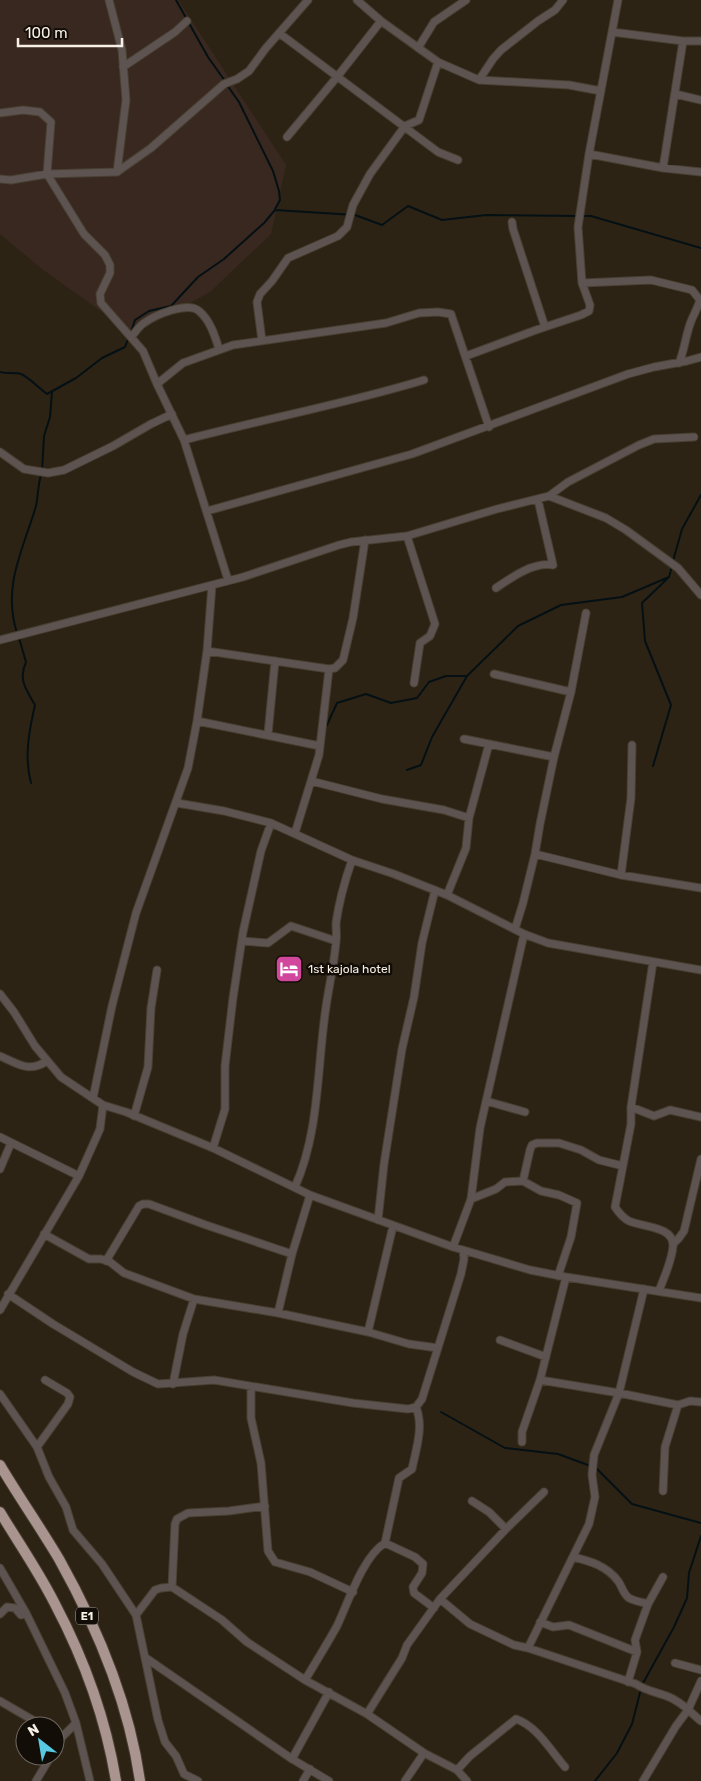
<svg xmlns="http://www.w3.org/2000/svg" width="701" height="1781" font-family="Rubik,sans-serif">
	<rect width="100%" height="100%" fill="#2d2315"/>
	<path fill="#39281f" d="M 0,0 L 178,0 L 286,165 L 271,234 L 210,292 L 133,334 L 42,269 L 0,234 Z"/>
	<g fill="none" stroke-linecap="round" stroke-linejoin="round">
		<path stroke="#041014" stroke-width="2" d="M 176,0 L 208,57 L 225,81
			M 227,85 L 239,102 L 273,171 L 279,191 L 280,200 L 275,209
			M 583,216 L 591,216 L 701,248
			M 131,332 L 135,320 L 149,311 L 171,306 L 198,277 L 224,259 L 264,223 L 275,210 L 355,215 L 382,225 L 408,206 L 442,220 L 486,215 L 578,216
			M 0,372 C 7,374 14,372 21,374 C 27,376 40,389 47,394 L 76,378 L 102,358 L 125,347 L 128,339
			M 42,471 L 44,436 L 50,417 L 52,392
			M 673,561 L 682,529 L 701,495
			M 17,633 C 2,586 23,550 36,506 C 38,496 38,485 41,475
			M 19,638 L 26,662 C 18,680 26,689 35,705 C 29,731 24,757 31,783
			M 327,725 L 337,703 L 366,694 L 391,703 L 417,698 L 429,682 L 446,676 L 466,676
			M 653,766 L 671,705 L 645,641 L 642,603 L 668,578
			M 407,770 L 421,765 L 432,737 L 467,676 L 518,626 L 561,605 L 622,597 L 669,577 L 672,566
			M 441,1412 L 505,1448 L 558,1454 L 596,1468 L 632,1504 L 701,1523
			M 595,1781 L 617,1753 L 632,1724 L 642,1685 L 674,1627 L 687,1598 L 689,1573 L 701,1536"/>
		<g stroke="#494032" stroke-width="9">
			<path id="minor" d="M 109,0 L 122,50 L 126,100 L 117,172
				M 357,0 L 381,21 L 438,62 L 479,80 L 569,85 L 601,91
				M 612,32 L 683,41 L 701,41
				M 279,33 L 438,152 L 458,160
				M 418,48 L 434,22 L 466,0
				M 123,67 L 175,32 L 187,21
				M 479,80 L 493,59 L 501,50 L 538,21 L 555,10 L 563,0
				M 675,94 L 701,100
				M 0,113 L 23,110 L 40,112 L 51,122 L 47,174 L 84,234 L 105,255 L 110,265 L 110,273 L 100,294 L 101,303 L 143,351 L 157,384 L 184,440 L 228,580
				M 287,137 L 337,77 L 381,21
				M 589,154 L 663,168 L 701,172
				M 663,168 L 683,41
				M 0,179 L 11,180 L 47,174 L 117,172 L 151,148 L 224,84 L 237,79 L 249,71 L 266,48 L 308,0
				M 512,222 L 513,229 L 545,327
				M 582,283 L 651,280 L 692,290 L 700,300 C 698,307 695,312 692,319 C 686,332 685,349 679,363
				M 131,337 C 135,333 139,326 144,323 C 155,315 188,301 199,311 C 210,320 215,336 219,349
				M 262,341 L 257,302 L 260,294 L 272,281 L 288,258 L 338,236 L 347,227 L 353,205 L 370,174 L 405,126 L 419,120 L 438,62
				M 466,356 L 536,330 L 581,315 L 589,311 L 590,305 L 582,283 L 578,227 L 589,154 L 618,0
				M 157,384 L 183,363 L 233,345 L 386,323 L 419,313 L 438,312 L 451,314 L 489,427
				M 184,440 C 264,419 345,404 424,380
				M 0,452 L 24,469 L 48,473 L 64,470 L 113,446 L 151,424 L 172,414
				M 549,496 L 568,482 L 639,445 L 654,439 L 694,437
				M 207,511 L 412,454 L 628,374 L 654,367 L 687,361 L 701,357
				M 407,536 L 435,624 L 430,636 L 420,643 L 414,683
				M 496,588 C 512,577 533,562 553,565 L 538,500
				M 0,640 L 243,577 L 339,545 L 351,542 L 407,536 L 497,509 L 549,496 L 606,518 L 626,530 L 678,568 L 701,595
				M 207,651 L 329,669
				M 494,674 L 571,692
				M 197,721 L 320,746
				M 268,734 L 275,661
				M 464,739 L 554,757
				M 311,781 L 382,799 L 444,810 L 469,818
				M 177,803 L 224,811 L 271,823 L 352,860 L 394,874 L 447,895 L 524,934 L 548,943 L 701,970
				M 295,833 L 319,755 L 329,669 L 335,668 L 343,660 L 353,618 L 365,540
				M 535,854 L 621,875 L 701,888
				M 621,875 L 631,798 L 632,745
				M 447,895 L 466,848 L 469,818 L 489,744
				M 515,929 L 523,903 L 535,854 L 540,824 L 554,757 L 571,692 L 586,613
				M 242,941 L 268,943 L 291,926 L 336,941
				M 653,962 L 631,1107 L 631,1124 L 615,1207 C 619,1213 623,1218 629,1221 C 642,1227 674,1226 673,1246 C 672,1261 664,1277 659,1291
				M 0,994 L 14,1012 L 35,1046 L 61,1077 L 103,1105 L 126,1112 L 213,1148 L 310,1195 L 453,1247 L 530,1270 L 566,1277 L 701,1298
				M 0,1056 C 18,1064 29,1073 47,1061
				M 93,1098 L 112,1006 L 136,913 L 188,768 L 197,721 L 207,651 L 212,585
				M 486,1101 L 525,1112
				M 631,1107 L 654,1116 L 670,1110 L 701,1117
				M 134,1116 L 148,1067 L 151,1008 L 157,970
				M 0,1137 L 79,1176
				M 213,1148 L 225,1109 L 225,1066 L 233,998 L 243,932 L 261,851 L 271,823
				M 0,1169 L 11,1143
				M 523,1181 L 530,1150 L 532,1145 L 537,1143 L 559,1143 L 581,1150 L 599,1160 L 623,1166
				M 295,1187 C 319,1133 317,1072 325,1014 C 328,990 334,966 336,942 C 337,936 336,930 336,923 C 339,902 345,880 352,860
				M 471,1199 L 496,1189 L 505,1182 L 523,1181 L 541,1191 L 559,1195 L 577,1203 L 571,1237 L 558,1276
				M 378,1220 L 384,1164 L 402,1049 L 414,997 L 422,943 L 435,890
				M 44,1234 L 89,1259 L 101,1259 L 110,1262 L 124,1273 L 194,1299 L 278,1313 L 368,1332 L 409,1344 L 438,1348
				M 673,1244 L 679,1238 L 684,1231 L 701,1159
				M 453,1247 L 471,1199 L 480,1128 L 524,934
				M 106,1261 L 139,1206 L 143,1204 L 149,1204 L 206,1225 L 292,1254
				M 8,1294 L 53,1324 L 133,1372 L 158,1384 L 214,1380 L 353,1403 L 408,1409 L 416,1407 L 422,1399 L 461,1274 L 464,1259 L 463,1250
				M 0,1310 L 79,1176 L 100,1129 L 103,1105
				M 278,1313 L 292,1254 L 310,1195
				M 368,1332 L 393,1226
				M 500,1340 L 546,1357
				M 540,1380 L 619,1393 L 678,1405 L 690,1401 L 701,1402
				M 173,1384 L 183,1334 L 194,1299
				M 251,1387 L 251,1418 L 261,1463 L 268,1551 L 275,1562 L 310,1572 L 353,1592
				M 0,1394 L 37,1447 L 49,1477 L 66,1507 L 73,1530 L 102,1564 L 136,1615 L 158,1720 L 165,1742 L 176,1756 L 184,1774 L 198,1781
				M 522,1442 L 522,1432 L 540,1380 L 566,1277
				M 37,1447 L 68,1404 L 70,1397 L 67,1393 L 45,1380
				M 663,1491 L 665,1447 L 678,1405
				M 472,1501 L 489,1512 L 506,1529
				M 385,1543 L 399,1478 L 412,1469 C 416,1449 424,1427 416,1407
				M 385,1543 L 415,1557 L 423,1564 L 422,1573 L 413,1587 L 414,1593 L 434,1608
				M 573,1557 C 590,1561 607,1566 618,1581 C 622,1586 623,1594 629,1598 C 634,1601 642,1602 648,1604
				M 0,1568 L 26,1613 L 65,1693 L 76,1723 L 90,1781
				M 172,1587 L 175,1524 L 177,1519 L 188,1513 L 229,1511 L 265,1506
				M 440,1599 L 470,1624 L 514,1645 L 528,1648 L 636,1684 C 646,1691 657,1692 669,1697 C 682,1702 690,1712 701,1721
				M 0,1614 L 7,1607 L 15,1608 L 21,1615 L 26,1613
				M 136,1615 L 155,1590 L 161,1588 L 172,1587 L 222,1620 L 247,1642 L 305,1680 L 367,1714 L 424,1753 L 457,1770 L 467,1781
				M 540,1622 L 553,1627 L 569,1625 L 637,1652
				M 528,1648 L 589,1524 L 595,1497 L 592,1475 L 594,1455 L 619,1393 L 644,1289
				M 146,1658 L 292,1759 L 329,1781
				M 675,1663 L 701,1670
				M 305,1680 C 316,1662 327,1644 337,1626 C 348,1603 363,1556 385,1543
				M 628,1682 L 637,1652 L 635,1640 L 648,1604 L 663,1577
				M 0,1701 L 43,1726
				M 367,1714 L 402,1658 L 407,1645 L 440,1599 L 506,1529 L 544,1492
				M 55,1733 L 62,1737
				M 55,1749 L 62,1737 L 76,1723
				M 292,1759 L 329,1692
				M 457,1770 L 470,1756 L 516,1719 C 537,1726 551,1751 565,1767
				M 36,1781 L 51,1756
				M 303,1781 L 310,1769
				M 405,1781 L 424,1753
				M 643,1781 L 676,1726 L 688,1710 L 701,1681"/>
		</g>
		<g stroke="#494032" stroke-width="12">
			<path id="highway" d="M 0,1465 C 19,1497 40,1527 59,1559 C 97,1627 129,1703 140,1781
				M 0,1512 C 18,1542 39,1572 55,1604 C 84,1659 106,1720 116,1781"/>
		</g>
		<use href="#minor" stroke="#5d5452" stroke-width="7"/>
		<use href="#highway" stroke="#aa948f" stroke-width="10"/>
	</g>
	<defs>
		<g id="hotel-square" transform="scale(1.4375)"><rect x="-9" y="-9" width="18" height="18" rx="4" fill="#d1479c" stroke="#120d07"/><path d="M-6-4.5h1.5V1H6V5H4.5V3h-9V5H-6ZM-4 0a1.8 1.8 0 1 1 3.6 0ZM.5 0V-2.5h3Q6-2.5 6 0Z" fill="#fff"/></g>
	</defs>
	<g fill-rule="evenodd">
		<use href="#hotel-square" x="289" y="969"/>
	</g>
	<g text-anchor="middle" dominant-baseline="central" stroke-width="5" stroke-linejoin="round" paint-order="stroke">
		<rect fill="#120d07" stroke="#b2aca4" stroke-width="1" x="76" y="1607.5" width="22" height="17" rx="4"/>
		<g font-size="11" font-weight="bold" fill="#f7f0e7">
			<text x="87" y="1616">E1</text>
		</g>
		<g font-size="12" fill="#f7f0e7" stroke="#120d07" text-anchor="start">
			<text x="308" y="969">1st kajola hotel</text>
		</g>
	</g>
	<g transform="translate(40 1741) rotate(329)"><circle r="24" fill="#120d07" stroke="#6e6861"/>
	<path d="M0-4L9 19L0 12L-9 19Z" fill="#57c9e2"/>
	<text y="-8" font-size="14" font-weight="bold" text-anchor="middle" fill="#f7f0e7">N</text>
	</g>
	<path d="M18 38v8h104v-8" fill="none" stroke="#f7f0e7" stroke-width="2.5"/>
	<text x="25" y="38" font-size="15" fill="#f7f0e7" stroke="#120d07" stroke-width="4" paint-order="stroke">100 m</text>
</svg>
